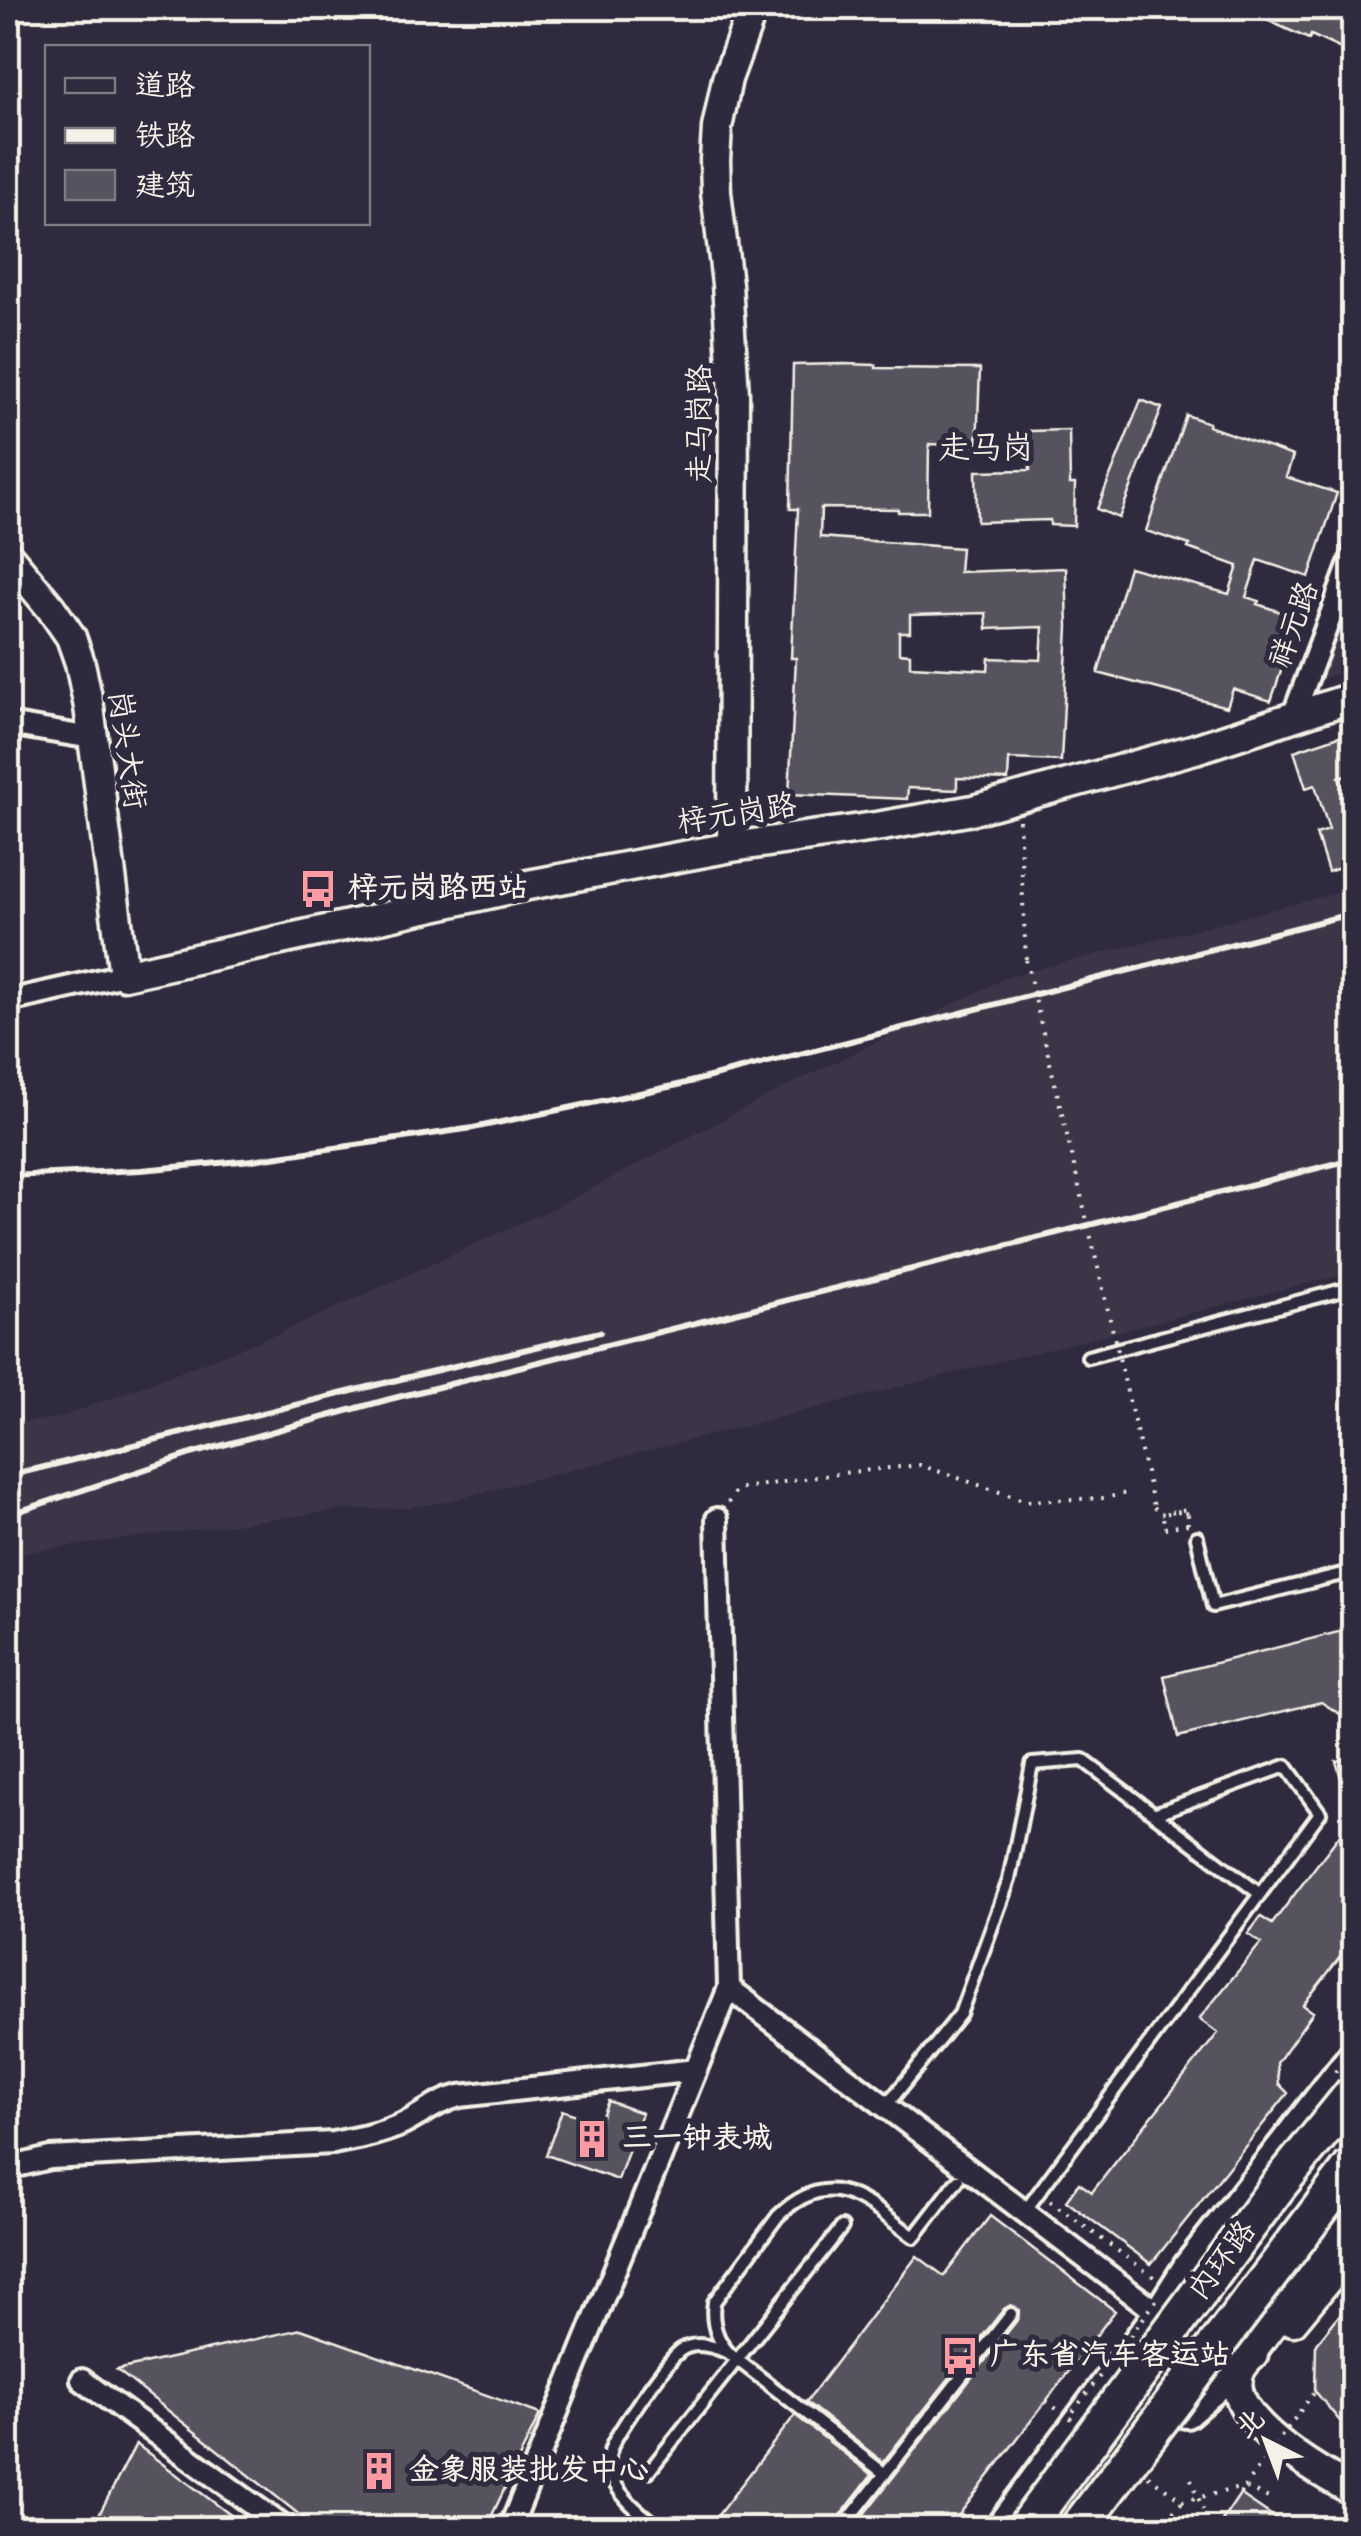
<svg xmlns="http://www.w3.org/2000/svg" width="1361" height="2536" font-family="Kalam,'LXGW WenKai TC',sans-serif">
	<rect width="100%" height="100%" fill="#2f2a3d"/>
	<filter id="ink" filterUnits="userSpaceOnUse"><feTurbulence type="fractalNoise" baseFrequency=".01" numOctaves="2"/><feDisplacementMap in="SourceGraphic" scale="20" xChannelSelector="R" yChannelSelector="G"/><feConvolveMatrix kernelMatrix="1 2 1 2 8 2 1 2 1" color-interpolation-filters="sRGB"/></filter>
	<g filter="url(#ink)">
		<path fill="#3b3647" d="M 1353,592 L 1353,668 L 1321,679 Z
			M 1353,889 L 1353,1272 L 445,1502 L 403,1508 L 339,1510 L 34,1551 L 8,1559 L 8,1424 L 59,1418 L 280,1333 L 558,1206 L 781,1089 L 1007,977 Z"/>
		<path fill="#56525f" stroke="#f4f1e8" stroke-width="2.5" fill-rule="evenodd" d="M 1240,8 L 1354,8 L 1354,55 L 1311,35 L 1309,39 Z
			M 845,364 L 876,365 L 876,368 L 980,369 L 977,446 L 929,444 L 928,512 L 898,512 L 898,509 L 821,508 L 820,537 L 961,548 L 959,572 L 1066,568 L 1068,627 L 1061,761 L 1009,759 L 1008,780 L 957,778 L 957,790 L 908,788 L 907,799 L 789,794 L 796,658 L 791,658 L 798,509 L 790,509 L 793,365 ZM 986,613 L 987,629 L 1043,627 L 1041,660 L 989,658 L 988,670 L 910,666 L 910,654 L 899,653 L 899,632 L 910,632 L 910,615 Z
			M 1141,400 L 1162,408 L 1119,518 L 1097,509 Z
			M 1186,415 L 1209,423 L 1208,426 L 1293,456 L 1286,477 L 1337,493 L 1309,577 L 1258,560 L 1246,597 L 1259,601 L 1257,604 L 1299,618 L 1271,701 L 1233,689 L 1227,707 L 1098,673 L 1129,567 L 1229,594 L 1238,566 L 1188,548 L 1190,545 L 1146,531 Z
			M 1069,430 L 1070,484 L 1075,484 L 1074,526 L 1050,525 L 1050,520 L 977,522 L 976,471 L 1030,470 L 1029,431 Z
			M 1354,731 L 1354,773 L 1339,777 L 1354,821 L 1354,863 L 1328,872 L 1316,834 L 1329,830 L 1315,785 L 1306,788 L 1294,751 Z
			M 1354,1628 L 1354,1723 L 1321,1702 L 1178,1737 L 1164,1676 Z
			M 1354,1757 L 1354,1805 L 1349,1806 L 1336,1761 Z
			M 1354,1816 L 1354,1939 L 1303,2005 L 1313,2012 L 1277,2063 L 1279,2084 L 1288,2093 L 1151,2264 L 1066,2201 L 1079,2183 L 1092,2192 L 1218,2033 L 1199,2019 L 1261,1943 L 1248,1934 L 1261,1917 L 1272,1924 Z
			M 608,2101 L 642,2113 L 618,2180 L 546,2155 L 562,2110 L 599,2123 Z
			M 990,2216 L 1115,2311 L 949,2528 L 853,2528 L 1018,2319 L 1019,2310 L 1011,2305 L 1004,2309 L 883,2462 L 806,2402 L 917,2256 L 944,2276 Z
			M 1354,2297 L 1354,2431 L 1339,2420 L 1315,2391 L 1316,2344 Z
			M 301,2329 L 540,2414 L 486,2528 L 316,2528 L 117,2370 Z
			M 795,2415 L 872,2475 L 835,2523 L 833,2528 L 708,2528 Z
			M 136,2444 L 248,2528 L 92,2528 Z
			M 1240,2494 L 1290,2528 L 1217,2528 Z"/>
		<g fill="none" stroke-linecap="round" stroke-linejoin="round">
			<g stroke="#f4f1e8" stroke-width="18">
				<path id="lane" d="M 1088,1357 L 1354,1287
					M 1197,1537 L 1213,1606 L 1354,1571
					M 886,2106 L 960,2014 L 1009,1880 L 1032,1764 L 1083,1760 L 1260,1894
					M 1025,2211 L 1320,1813 L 1286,1766 L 1154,1814
					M 649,2471 L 842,2227
					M 885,2474 L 731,2355 C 716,2340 711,2323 714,2302 L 778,2216 C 832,2164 866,2202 914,2237 L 958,2180
					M 659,2528 C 640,2513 615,2494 609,2469 C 608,2461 609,2453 612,2446 C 619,2429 668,2359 681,2350 C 695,2341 713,2346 726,2352
					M 842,2528 L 1011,2314"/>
			</g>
			<g stroke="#f4f1e8" stroke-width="28">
				<path id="street" d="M 1292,719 L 1354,553
					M 8,724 L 92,738
					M 8,1001 L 124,975
					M 729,1988 L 1159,2314
					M 8,2168 L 50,2158 L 333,2143 C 357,2138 380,2134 403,2124 C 423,2114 438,2101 460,2096 L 696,2070
					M 82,2380 L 285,2528
					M 510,2528 L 729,1988 L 717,1519"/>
			</g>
			<g stroke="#f4f1e8" stroke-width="35">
				<path id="secondary" d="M 8,556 L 51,608 L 71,637 L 80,663 L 89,707 L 124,975 L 528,885 L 732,847 L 882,826 L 973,810 L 1195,749 L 1354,697
					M 732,847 L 734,394 L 727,284 L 716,192 L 715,160 L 717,128 L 727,79 L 753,8
					M 1293,2321 L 1354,2247
					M 1253,2355 C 1194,2402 1318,2472 1354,2491"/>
			</g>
			<g stroke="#f4f1e8" stroke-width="38">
				<path id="primary" d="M 1233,2282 L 1354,2121
					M 1186,2412 L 1241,2364 L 1276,2317
					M 1001,2528 L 1159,2314 L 1189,2267 L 1354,2056"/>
			</g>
			<g stroke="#f4f1e8" stroke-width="42">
				<path id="highway" d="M 1276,2317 L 1354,2212
					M 1057,2528 L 1245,2266"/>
			</g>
			<path stroke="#f4f1e8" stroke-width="4" stroke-dasharray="2.5 8" stroke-linecap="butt" d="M 1019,820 L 1026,960
				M 728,1503 L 737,1489 L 850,1472 L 920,1465 L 1026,1501 L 1105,1498 L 1131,1492
				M 1154,1507 L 1160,1514 L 1187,1509 L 1189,1523 L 1188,1524 L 1164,1528 L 1163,1514 L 1186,1510 L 1188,1524 L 1189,1525
				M 1050,2201 L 1155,2278
				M 1046,2401 L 1058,2410
				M 1191,2479 L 1203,2510
				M 1240,2494 L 1244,2487 L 1273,2500
				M 1159,2528 L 1183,2501"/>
			<use href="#lane" stroke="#2f2a3d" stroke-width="10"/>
			<use href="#street" stroke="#2f2a3d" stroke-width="20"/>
			<use href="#secondary" stroke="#2f2a3d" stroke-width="28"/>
			<use href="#primary" stroke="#2f2a3d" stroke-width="30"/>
			<use href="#highway" stroke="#2f2a3d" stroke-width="35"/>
			<path stroke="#f4f1e8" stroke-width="6" d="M 8,1176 L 141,1170 L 252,1160 L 473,1128 L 678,1085 L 1354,913
				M 8,1476 L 425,1373 L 600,1332
				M 8,1515 L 191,1454 L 390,1399 L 1354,1159"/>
			<g stroke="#f4f1e8" stroke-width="42" stroke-linecap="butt">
				<path id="highway-bridge" d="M 1025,2528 L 1278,2186 L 1354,2092
					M 1078,2528 L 1354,2164"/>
			</g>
			<path stroke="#f4f1e8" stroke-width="4" stroke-dasharray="2.5 8" stroke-linecap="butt" d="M 1026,960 L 1154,1507
				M 1335,2072 L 1354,2048
				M 1072,2419 L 1069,2417 L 1160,2296
				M 1148,2476 L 1183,2501 L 1244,2487 L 1315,2391"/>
			<use href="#highway-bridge" stroke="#2f2a3d" stroke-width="35"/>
		</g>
	</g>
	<defs>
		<g id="bus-bare" transform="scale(3)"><path d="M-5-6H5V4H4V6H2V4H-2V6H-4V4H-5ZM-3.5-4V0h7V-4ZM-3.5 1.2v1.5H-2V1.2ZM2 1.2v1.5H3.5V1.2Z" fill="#ff9aa2" stroke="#2f2a3d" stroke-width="2.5" paint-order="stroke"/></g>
		<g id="building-bare" transform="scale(3)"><path d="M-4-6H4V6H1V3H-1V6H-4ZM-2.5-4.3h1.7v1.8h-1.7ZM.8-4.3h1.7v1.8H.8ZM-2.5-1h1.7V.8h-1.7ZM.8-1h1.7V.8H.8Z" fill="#ff9aa2" stroke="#2f2a3d" stroke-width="2.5" paint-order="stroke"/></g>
	</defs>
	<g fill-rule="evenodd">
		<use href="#bus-bare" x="318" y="889"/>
		<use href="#building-bare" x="592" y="2139"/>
		<use href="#bus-bare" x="960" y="2356"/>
		<use href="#building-bare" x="379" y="2471"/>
	</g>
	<g text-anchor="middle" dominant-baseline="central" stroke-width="10" stroke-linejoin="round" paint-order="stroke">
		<g font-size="30" fill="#f4f1e8" stroke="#2f2a3d">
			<text transform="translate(701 424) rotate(-90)">走马岗路</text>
			<text transform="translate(1295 625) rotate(-70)">祥元路</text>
			<text transform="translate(126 750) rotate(82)">岗头大街</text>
			<text transform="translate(737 815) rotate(-9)">梓元岗路</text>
			<text transform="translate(1223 2261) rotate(-53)">内环路</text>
		</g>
		<g font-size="30" font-weight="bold" fill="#f4f1e8" stroke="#2f2a3d" text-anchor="start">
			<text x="348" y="889">梓元岗路西站</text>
			<text x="622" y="2139">三一钟表城</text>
			<text x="990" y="2356">广东省汽车客运站</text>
			<text x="409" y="2471">金象服装批发中心</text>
		</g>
		<g font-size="32" fill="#f4f1e8" stroke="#2f2a3d">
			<text x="986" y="449">走马岗</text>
		</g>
	</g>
	<rect width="1361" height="2536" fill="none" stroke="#2f2a3d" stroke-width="40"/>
	<rect x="20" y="20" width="1321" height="2496" fill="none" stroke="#f4f1e8" stroke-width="4" filter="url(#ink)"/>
	<rect x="45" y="45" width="325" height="180" fill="#2f2a3d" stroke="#7e7a81" stroke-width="2.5"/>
	<rect x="65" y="78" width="50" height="15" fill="#2f2a3d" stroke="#7e7a81" stroke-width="2.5"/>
	<text x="135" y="95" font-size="30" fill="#f4f1e8">道路</text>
	<rect x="65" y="128" width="50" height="15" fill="#f4f1e8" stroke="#7e7a81" stroke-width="2.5"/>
	<text x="135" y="145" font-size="30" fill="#f4f1e8">铁路</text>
	<rect x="65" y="170" width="50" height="30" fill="#56525f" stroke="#7e7a81" stroke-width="2.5"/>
	<text x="135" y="195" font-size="30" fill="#f4f1e8">建筑</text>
	<g transform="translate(1266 2441) rotate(318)" stroke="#2f2a3d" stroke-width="8" paint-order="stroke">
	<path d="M0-8L18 38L0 25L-18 38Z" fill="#f4f1e8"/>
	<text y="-15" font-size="28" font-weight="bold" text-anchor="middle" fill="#f4f1e8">北</text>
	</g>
</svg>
